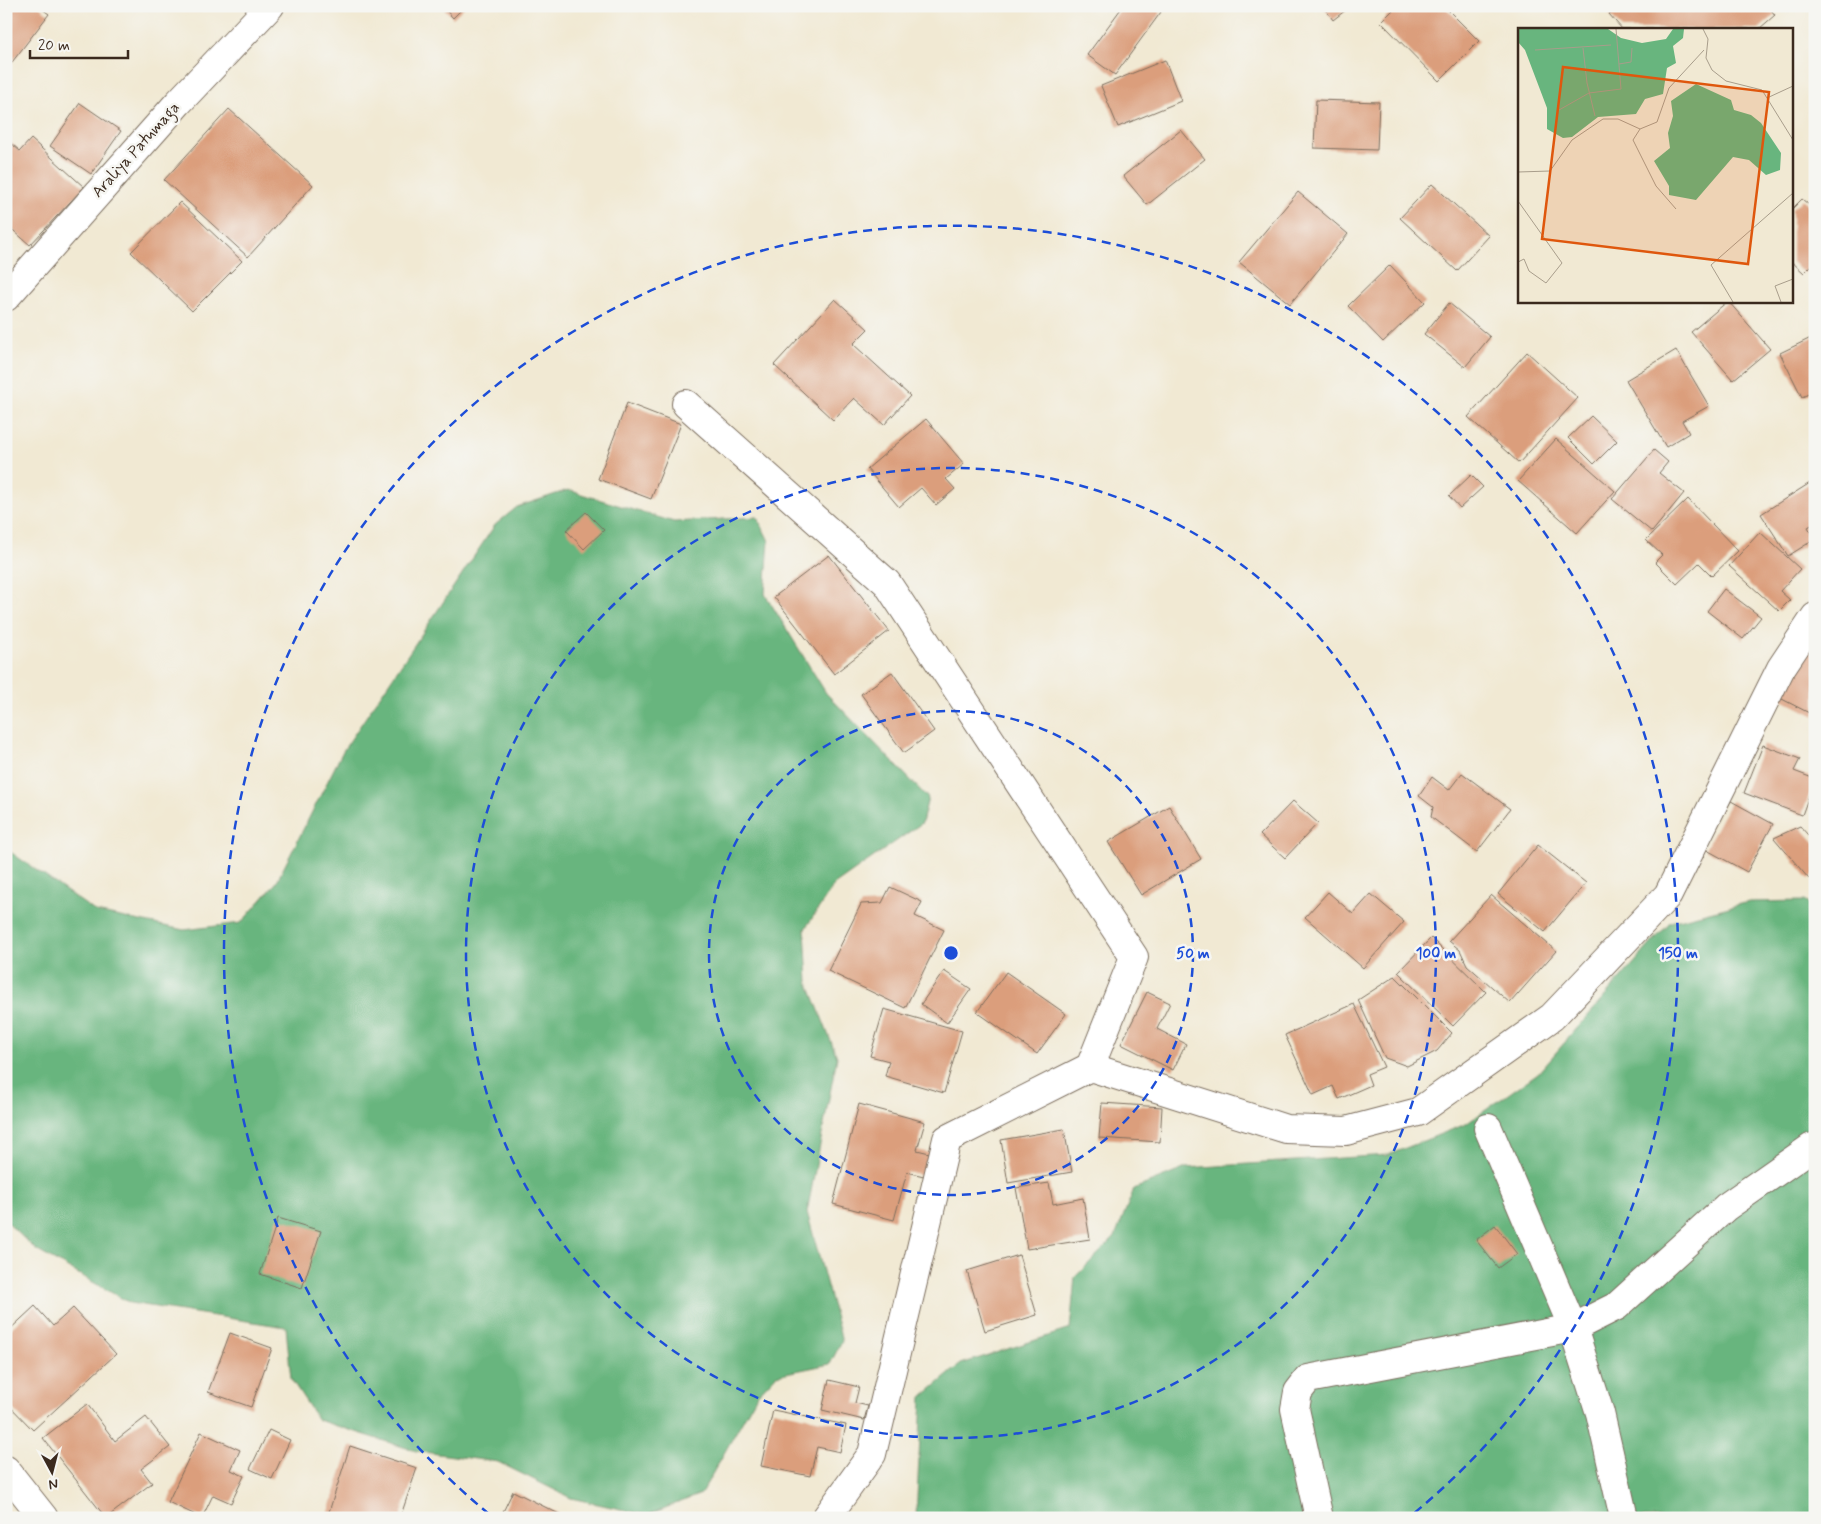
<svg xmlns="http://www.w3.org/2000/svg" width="1821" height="1524" font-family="Mynerve,sans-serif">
	<rect width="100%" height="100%" fill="#f6f6f2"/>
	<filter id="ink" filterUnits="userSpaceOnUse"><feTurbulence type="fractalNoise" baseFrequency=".02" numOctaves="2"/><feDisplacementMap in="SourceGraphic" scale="10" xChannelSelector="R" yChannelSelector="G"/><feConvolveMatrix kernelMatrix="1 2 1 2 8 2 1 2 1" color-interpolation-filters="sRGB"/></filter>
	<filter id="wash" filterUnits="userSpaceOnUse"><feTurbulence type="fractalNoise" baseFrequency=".0096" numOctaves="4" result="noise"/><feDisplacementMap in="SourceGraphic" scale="20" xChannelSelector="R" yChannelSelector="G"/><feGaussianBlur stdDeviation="1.12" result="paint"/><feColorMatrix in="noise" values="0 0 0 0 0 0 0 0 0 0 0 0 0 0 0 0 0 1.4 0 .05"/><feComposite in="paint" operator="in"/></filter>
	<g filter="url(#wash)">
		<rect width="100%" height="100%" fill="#f1e9d3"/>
		<path fill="#68b57e" stroke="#52704e" d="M 568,490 L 674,522 L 757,517 L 769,541 L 765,594 L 826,693 L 928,798 L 922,823 L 834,885 L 805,929 L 808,982 L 837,1057 L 807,1212 L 842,1341 L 830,1364 L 776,1375 L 757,1395 L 701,1494 L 647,1515 L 571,1498 L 498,1462 L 416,1451 L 318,1420 L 291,1379 L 286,1327 L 130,1303 L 36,1250 L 6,1221 L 6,849 L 96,912 L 184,930 L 241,923 L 276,883 L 343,751 L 495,525 L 517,507 Z
			M 1804,901 L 1815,908 L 1815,1518 L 916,1518 L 922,1397 L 961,1364 L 1070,1329 L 1075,1277 L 1115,1237 L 1134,1189 L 1186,1168 L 1388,1155 L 1466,1124 L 1538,1073 L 1670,922 L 1749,902 Z"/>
		<g id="blocks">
			<path fill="#db9e7b" d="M 6,6 L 38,6 L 49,14 L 6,70 Z
				M 442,6 L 465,6 L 453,18 Z
				M 1123,6 L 1153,6 L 1161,12 L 1115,75 L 1087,55 Z
				M 1323,6 L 1351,6 L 1333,20 Z
				M 1397,6 L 1444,6 L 1479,41 L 1439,81 L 1381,22 Z
				M 1618,6 L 1706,6 L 1710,10 L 1714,6 L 1725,6 L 1727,9 L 1737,6 L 1741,11 L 1747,6 L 1768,6 L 1775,15 L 1759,29 L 1622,29 L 1609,14 Z
				M 1165,60 L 1181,101 L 1118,127 L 1101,86 Z
				M 1316,100 L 1379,102 L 1377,150 L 1314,148 Z
				M 80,103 L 121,131 L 91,174 L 50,146 Z
				M 229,109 L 313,185 L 248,257 L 164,180 Z
				M 1181,130 L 1205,159 L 1147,205 L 1123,176 Z
				M 6,139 L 20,151 L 31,139 L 84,187 L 30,245 L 6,224 Z
				M 1432,184 L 1489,236 L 1457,271 L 1400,218 Z
				M 1298,192 L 1348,234 L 1290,304 L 1239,262 Z
				M 1802,199 L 1815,210 L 1815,262 L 1804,273 L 1792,262 L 1792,209 Z
				M 180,202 L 242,261 L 192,311 L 131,252 Z
				M 1390,265 L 1425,302 L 1383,342 L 1348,306 Z
				M 835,299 L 868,329 L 853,344 L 910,396 L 884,425 L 854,398 L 833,420 L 774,365 Z
				M 1728,301 L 1770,349 L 1733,380 L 1691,332 Z
				M 1449,303 L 1490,337 L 1465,367 L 1424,334 Z
				M 1815,336 L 1815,391 L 1802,397 L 1780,353 Z
				M 1676,350 L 1709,406 L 1682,421 L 1689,433 L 1666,447 L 1626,380 Z
				M 1527,352 L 1578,398 L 1519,463 L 1468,417 Z
				M 627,403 L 681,424 L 651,499 L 598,479 Z
				M 1591,416 L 1617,441 L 1594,464 L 1568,438 Z
				M 926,419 L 964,464 L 946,479 L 955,489 L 936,505 L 921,488 L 899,507 L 867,469 Z
				M 1556,439 L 1615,491 L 1577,533 L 1518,481 Z
				M 1654,450 L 1668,462 L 1659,473 L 1684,493 L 1652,532 L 1612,499 Z
				M 1471,475 L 1483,487 L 1460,508 L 1449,496 Z
				M 1810,483 L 1815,490 L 1815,523 L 1808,527 L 1815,539 L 1788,556 L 1761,514 Z
				M 1688,499 L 1738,551 L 1712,576 L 1699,563 L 1677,584 L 1655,562 L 1662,555 L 1646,540 Z
				M 586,512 L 604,530 L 584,549 L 566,530 Z
				M 1760,532 L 1800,569 L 1780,591 L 1790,600 L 1779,611 L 1729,566 Z
				M 829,555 L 889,631 L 834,674 L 774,597 Z
				M 1724,589 L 1761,617 L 1743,639 L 1707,611 Z
				M 1806,646 L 1815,651 L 1815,716 L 1778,697 Z
				M 892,672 L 934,731 L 904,753 L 861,694 Z
				M 1763,745 L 1800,759 L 1794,771 L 1815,779 L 1802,815 L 1744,793 Z
				M 1462,773 L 1510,809 L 1477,852 L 1431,817 L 1433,807 L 1419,796 L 1432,777 L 1449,790 Z
				M 1293,801 L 1318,823 L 1285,858 L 1260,835 Z
				M 1731,801 L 1773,824 L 1747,872 L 1705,849 Z
				M 1169,806 L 1201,859 L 1141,895 L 1108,842 Z
				M 1800,826 L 1815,843 L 1815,874 L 1809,879 L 1774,838 Z
				M 1538,845 L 1586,883 L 1545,932 L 1498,894 Z
				M 890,887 L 922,902 L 915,916 L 944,930 L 905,1008 L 828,971 L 861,904 L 882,903 Z
				M 1328,892 L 1353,914 L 1371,894 L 1404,922 L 1363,968 L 1305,917 Z
				M 1491,895 L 1556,951 L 1510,1003 L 1467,965 L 1460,950 L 1449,941 Z
				M 1431,938 L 1486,992 L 1453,1026 L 1398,972 Z
				M 944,971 L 971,989 L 947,1023 L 921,1004 Z
				M 1006,972 L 1066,1014 L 1037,1054 L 977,1012 Z
				M 1395,976 L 1452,1033 L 1437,1051 L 1407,1066 L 1385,1058 L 1358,1000 Z
				M 1147,992 L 1170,1003 L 1157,1029 L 1186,1044 L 1173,1070 L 1121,1044 Z
				M 1354,1004 L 1384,1067 L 1367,1074 L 1371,1085 L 1339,1099 L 1333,1086 L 1313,1095 L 1285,1035 Z
				M 884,1009 L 962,1031 L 944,1093 L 885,1076 L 889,1061 L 870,1056 Z
				M 1102,1103 L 1162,1107 L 1160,1142 L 1099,1138 Z
				M 859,1104 L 925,1122 L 917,1150 L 938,1155 L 932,1178 L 907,1172 L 894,1220 L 833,1204 Z
				M 1064,1129 L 1072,1172 L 1008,1183 L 1001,1140 Z
				M 1049,1183 L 1053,1204 L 1083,1198 L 1090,1239 L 1027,1249 L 1016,1188 Z
				M 278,1218 L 321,1231 L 302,1288 L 260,1274 Z
				M 1495,1225 L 1517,1254 L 1498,1268 L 1476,1240 Z
				M 1019,1255 L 1037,1315 L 985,1331 L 967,1271 Z
				M 35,1306 L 53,1326 L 73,1308 L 116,1354 L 33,1430 L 6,1402 L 6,1333 Z
				M 230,1333 L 272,1348 L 251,1407 L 208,1392 Z
				M 829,1380 L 859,1387 L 855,1403 L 868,1406 L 864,1420 L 822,1410 Z
				M 87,1404 L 115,1441 L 146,1417 L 170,1447 L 141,1469 L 152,1483 L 106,1518 L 43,1438 Z
				M 773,1410 L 846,1425 L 840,1452 L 817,1447 L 810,1476 L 761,1466 Z
				M 269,1430 L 290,1440 L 272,1479 L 250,1469 Z
				M 201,1432 L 240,1450 L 231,1470 L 244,1476 L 231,1503 L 213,1495 L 202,1518 L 168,1502 Z
				M 350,1446 L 417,1468 L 400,1518 L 327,1518 Z
				M 513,1491 L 567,1518 L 500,1518 Z"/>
		</g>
	</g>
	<g filter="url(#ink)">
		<use href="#blocks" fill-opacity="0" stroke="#7b6d5d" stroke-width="1"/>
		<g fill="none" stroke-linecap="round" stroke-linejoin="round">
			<g stroke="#7b6d5d" stroke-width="30">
				<path id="minor" d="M 6,297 L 178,103 L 270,6
					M 686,404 L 887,583 L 1134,957 L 1090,1067
					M 1488,1128 L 1573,1328 L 1600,1413 L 1624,1518
					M 6,1470 L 44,1518
					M 826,1518 L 872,1454 L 947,1139 L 1090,1067 L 1286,1129 L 1346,1131 L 1418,1112 L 1552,1017 L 1668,895 L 1781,668 L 1815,617
					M 1319,1518 L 1295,1409 L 1298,1392 L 1308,1379 L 1573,1328 L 1617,1306 L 1726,1207 L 1812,1147"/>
			</g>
			<use href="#minor" stroke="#fff" stroke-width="28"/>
		</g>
	</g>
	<g fill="none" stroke="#1d4ed8" stroke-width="2.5" stroke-dasharray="9 6">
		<circle cx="951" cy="953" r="242"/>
		<circle cx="951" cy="953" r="485"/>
		<path d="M489 1514A727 727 0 1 1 1413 1514"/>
	</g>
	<g text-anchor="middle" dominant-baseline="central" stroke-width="5" stroke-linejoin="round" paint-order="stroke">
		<g font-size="16" fill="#3b2a1e" stroke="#f6f6f2">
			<text transform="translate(136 150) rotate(-48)">Araliya Patumaga</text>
		</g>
	</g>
	<g transform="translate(1518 28)">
		<rect width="275" height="275" fill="#f1e9d3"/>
		<path d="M 0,1 L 90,1 L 103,10 L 124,15 L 148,11 L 155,1 L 166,1 L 165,10 L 155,18 L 158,35 L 149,40 L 145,66 L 127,71 L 118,86 L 80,89 L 54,109 L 45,110 L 29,101 L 29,80 L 7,22 L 0,14 ZM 178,56 L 213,72 L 216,82 L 233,87 L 243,95 L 263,125 L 262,142 L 248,147 L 231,132 L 215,129 L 178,172 L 151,167 L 151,158 L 136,133 L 152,120 L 150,105 L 155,88 L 153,73 Z" fill="#68b57e"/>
		<path fill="none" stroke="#a89d8b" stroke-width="1" d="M 185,1 L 190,11 L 188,30 L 194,42 L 208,53 L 244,62 L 275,112M 65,20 L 69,55 L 77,88M 17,22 L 93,17M 101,36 L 113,34 L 114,20M 249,70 L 275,58M 41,82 L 71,65 L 103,61 L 98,1M 122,101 L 115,112 L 138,158 L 158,181M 0,144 L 32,143 L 54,112 L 85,91 L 100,91 L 122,101 L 139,94 L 151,60 L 186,22M 0,173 L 44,235 L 28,255 L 11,243 L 6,231 L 0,234M 215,274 L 193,237 L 275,165M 263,274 L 257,258 L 275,251"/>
		<path fill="#df570d" fill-opacity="0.15" stroke="#df570d" stroke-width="2.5" d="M 45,39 L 251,64 L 230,236 L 24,211 Z"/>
		<rect width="275" height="275" fill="none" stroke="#3b2a1e" stroke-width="2.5"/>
	</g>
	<circle cx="951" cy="953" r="8" fill="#1d4ed8" stroke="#f6f6f2" stroke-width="2.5"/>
	<g font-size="15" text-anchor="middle" font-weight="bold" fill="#1d4ed8" stroke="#f6f6f2" stroke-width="5" stroke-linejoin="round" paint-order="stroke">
		<text x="1193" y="958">50 m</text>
		<text x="1436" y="958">100 m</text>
		<text x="1678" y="958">150 m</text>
	</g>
	<rect width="1821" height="1524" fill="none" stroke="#f6f6f2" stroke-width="25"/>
	<g transform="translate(52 1472) rotate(173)" stroke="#f6f6f2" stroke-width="4" paint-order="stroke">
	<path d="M0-4L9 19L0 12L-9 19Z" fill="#3b2a1e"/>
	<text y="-8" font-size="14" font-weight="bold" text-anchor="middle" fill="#3b2a1e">N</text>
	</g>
	<path d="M30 50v8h98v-8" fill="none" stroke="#3b2a1e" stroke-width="2.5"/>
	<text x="38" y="50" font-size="15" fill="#3b2a1e" stroke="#f6f6f2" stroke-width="4" paint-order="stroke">20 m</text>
</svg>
